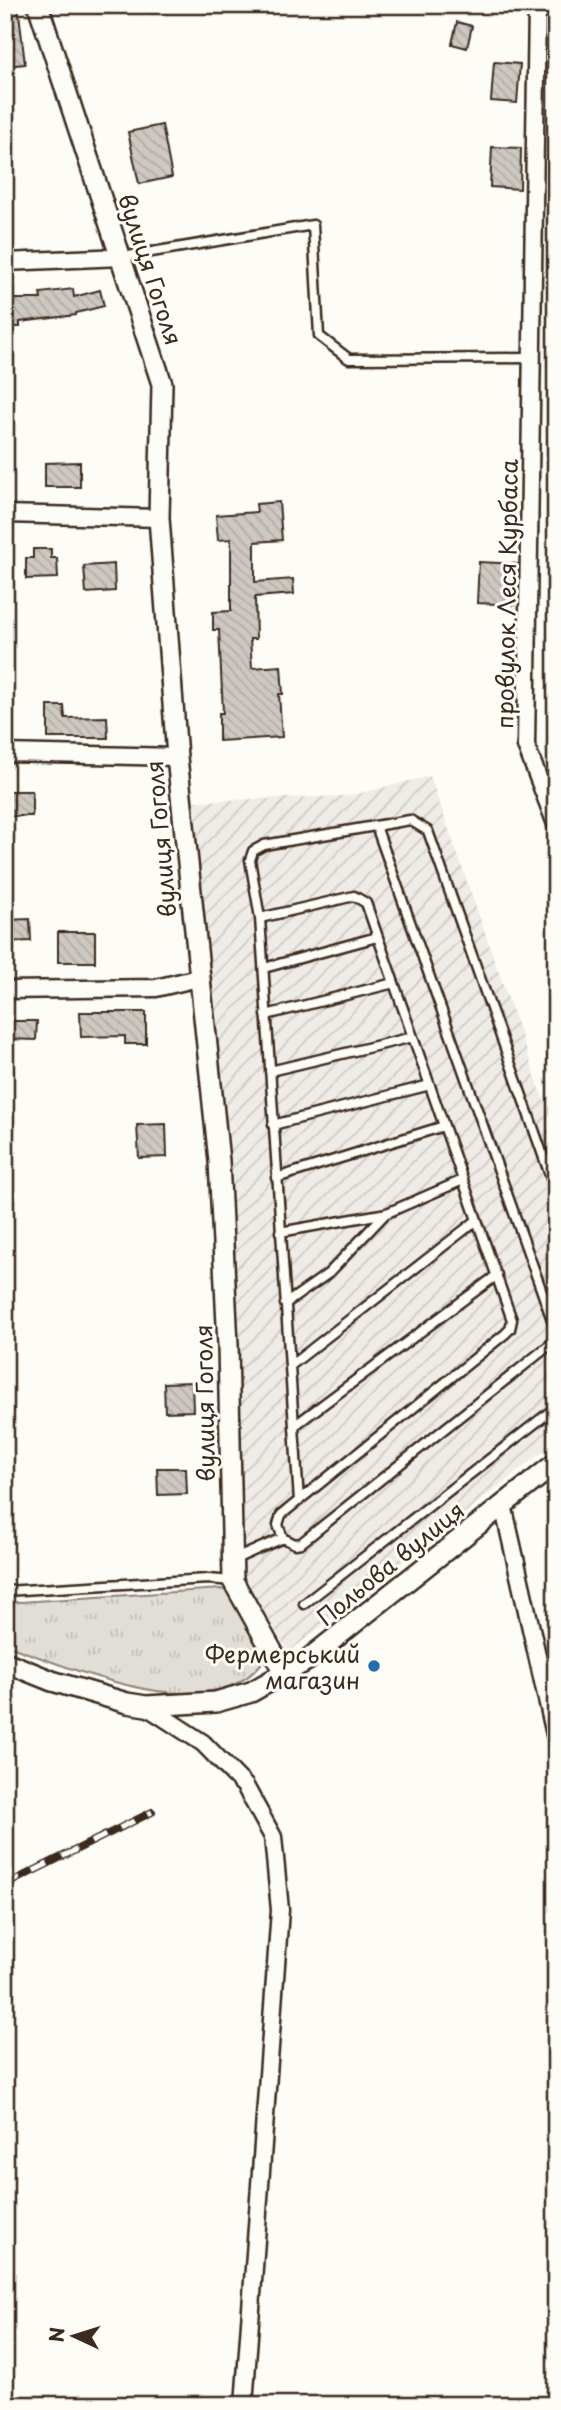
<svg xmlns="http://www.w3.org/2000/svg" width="561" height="2410" font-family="'Playpen Sans',sans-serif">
	<defs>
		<pattern id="industrial-furrows" width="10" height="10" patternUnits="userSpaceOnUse" patternTransform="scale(1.75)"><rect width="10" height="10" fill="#efece7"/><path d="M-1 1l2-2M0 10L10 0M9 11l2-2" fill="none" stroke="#cecbc6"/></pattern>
		<pattern id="grass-tufts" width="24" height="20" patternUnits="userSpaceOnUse" patternTransform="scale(1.75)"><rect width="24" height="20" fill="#e1ded7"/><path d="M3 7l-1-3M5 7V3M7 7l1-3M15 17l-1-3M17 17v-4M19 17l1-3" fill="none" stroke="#c2bfb8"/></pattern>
		<pattern id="building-back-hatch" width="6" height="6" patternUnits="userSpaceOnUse" patternTransform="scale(1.75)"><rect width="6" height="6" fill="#cdc8c2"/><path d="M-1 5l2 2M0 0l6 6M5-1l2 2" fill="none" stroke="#b1aca6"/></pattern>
	</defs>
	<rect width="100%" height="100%" fill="#fdfcf7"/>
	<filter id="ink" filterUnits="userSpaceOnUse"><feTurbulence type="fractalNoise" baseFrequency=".0143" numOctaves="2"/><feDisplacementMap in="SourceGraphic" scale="14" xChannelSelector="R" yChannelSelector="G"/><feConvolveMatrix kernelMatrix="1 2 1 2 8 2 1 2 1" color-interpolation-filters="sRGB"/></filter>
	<g filter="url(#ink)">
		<path fill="url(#industrial-furrows)" d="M 430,776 L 550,1118 L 556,1117 L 556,1441 L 289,1652 L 241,1578 L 193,826 L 195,801 L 348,796 Z"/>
		<path fill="url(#grass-tufts)" stroke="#8e847a" stroke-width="2" d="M 221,1589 L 231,1593 L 258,1642 L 261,1664 C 207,1730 71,1667 5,1645 L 5,1603 Z"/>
		<path fill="url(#building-back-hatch)" stroke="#3b2a1e" stroke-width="2" d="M 5,5 L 18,5 L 25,64 L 5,66 Z
			M 457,22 L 472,26 L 467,48 L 452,44 Z
			M 494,62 L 520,64 L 517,103 L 491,101 Z
			M 162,125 L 172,177 L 139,184 L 128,132 Z
			M 492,147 L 521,148 L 520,189 L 490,187 Z
			M 73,289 L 74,297 L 100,290 L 104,306 L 76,313 L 76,315 L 20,322 L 20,327 L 5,327 L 5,299 L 41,299 L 40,293 Z
			M 80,462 L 80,487 L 45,487 L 45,463 Z
			M 279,502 L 282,540 L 255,542 L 255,582 L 293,579 L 294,594 L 255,597 L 256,639 L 250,639 L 252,668 L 281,666 L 283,694 L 279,694 L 282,737 L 219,741 L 219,713 L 223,713 L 219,630 L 213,630 L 213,612 L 231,611 L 231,539 L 218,540 L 216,515 L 257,512 L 256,504 Z
			M 33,549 L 51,549 L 51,558 L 57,558 L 58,578 L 26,579 L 26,558 L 33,558 Z
			M 479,562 L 517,564 L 515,605 L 477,603 Z
			M 114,564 L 115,591 L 86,593 L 84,566 Z
			M 48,706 L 64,706 L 65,718 L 107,717 L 108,738 L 48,738 Z
			M 5,791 L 32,791 L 32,816 L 5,816 Z
			M 30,919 L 31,941 L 5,942 L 5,920 Z
			M 58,932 L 95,932 L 95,962 L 58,962 Z
			M 80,1012 L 146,1012 L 146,1044 L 125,1044 L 125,1036 L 81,1037 Z
			M 7,1021 L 37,1021 L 36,1040 L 7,1039 Z
			M 166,1124 L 167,1157 L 139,1158 L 137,1125 Z
			M 192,1382 L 193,1411 L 165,1412 L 164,1383 Z
			M 157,1468 L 186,1468 L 187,1494 L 158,1495 Z"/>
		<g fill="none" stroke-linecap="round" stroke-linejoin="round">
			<g stroke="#3b2a1e" stroke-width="13">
				<path id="service" d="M 122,257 L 313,225 L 319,336 L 349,359 L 532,358
					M 376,826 L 556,1331
					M 264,968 L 377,937
					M 266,1015 L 394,983
					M 270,1071 L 413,1037
					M 273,1125 L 430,1085
					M 276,1178 L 444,1126
					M 280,1232 L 387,1213 L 463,1180
					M 285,1304 L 329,1273 L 386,1213
					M 290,1366 L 477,1220
					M 294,1426 L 497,1275
					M 299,1501 L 260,918 L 250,860 L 253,851 L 264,845 L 410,820 L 428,831 L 556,1192
					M 283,1538 L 295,1544 L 301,1543 L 556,1340
					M 235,1559 L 283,1538 L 278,1525 L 281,1515 L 505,1334 L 510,1329 L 512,1320 L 366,903 L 354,896 L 260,918
					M 5,1591 L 208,1579 L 233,1581
					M 304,1604 L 556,1407"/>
			</g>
			<g stroke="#3b2a1e" stroke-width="21">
				<path id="minor" d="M 537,5 L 526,746 L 556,824
					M 5,262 L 122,257
					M 5,514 L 159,518
					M 5,753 L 177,757
					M 5,990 L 156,988 L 198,978
					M 503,1505 L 556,1739
					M 146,1706 L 203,1743 L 245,1786 L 273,1837 L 280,1910 L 244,2405"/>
			</g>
			<g stroke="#3b2a1e" stroke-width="24">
				<path id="tertiary" d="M 38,5 L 162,384 L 159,518 L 177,757 L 219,1161 L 228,1345 L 233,1581 L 285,1674
					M 5,1662 L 52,1681 L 127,1703 L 146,1706 L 216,1702 L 251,1692 L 306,1661 L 556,1463"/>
			</g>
			<use href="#service" stroke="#fdfcf7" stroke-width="8"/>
			<use href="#minor" stroke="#fdfcf7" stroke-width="16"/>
			<use href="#tertiary" stroke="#fdfcf7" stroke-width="19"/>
			<g stroke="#3b2a1e" stroke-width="8">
				<path id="rail" d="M 5,1885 L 152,1812"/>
			</g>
			<use href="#rail" stroke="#fdfcf7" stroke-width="5" stroke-dasharray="16" stroke-linecap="butt"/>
		</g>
	</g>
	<circle fill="#1f6fb2" stroke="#fdfcf7" stroke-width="2.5" cx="374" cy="1666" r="7"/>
	<g text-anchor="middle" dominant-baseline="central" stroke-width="6" stroke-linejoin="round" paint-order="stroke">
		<g font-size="23" fill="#3b2a1e" stroke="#fdfcf7">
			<text transform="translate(151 269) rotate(72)">вулиця Гоголя</text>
			<text transform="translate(506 594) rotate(-89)">провулок Леся Курбаса</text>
			<text transform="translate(160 839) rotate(-95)">вулиця Гоголя</text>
			<text transform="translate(204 1403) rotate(-91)">вулиця Гоголя</text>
			<text transform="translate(390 1563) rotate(-39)">Польова вулиця</text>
		</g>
		<g font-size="23" fill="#3b2a1e" stroke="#fdfcf7" text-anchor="end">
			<text x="360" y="1653">Фермерський<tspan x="360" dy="26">магазин</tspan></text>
		</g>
	</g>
	<rect width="561" height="2410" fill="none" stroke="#fdfcf7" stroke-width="28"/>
	<rect x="14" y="14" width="533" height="2382" fill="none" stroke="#3b2a1e" stroke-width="2.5" filter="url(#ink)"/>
	<g transform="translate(74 2336) rotate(274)" stroke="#fdfcf7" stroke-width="5" paint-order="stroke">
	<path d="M0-5L12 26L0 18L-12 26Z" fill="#3b2a1e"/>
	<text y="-10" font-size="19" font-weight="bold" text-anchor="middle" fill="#3b2a1e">N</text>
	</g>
</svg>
